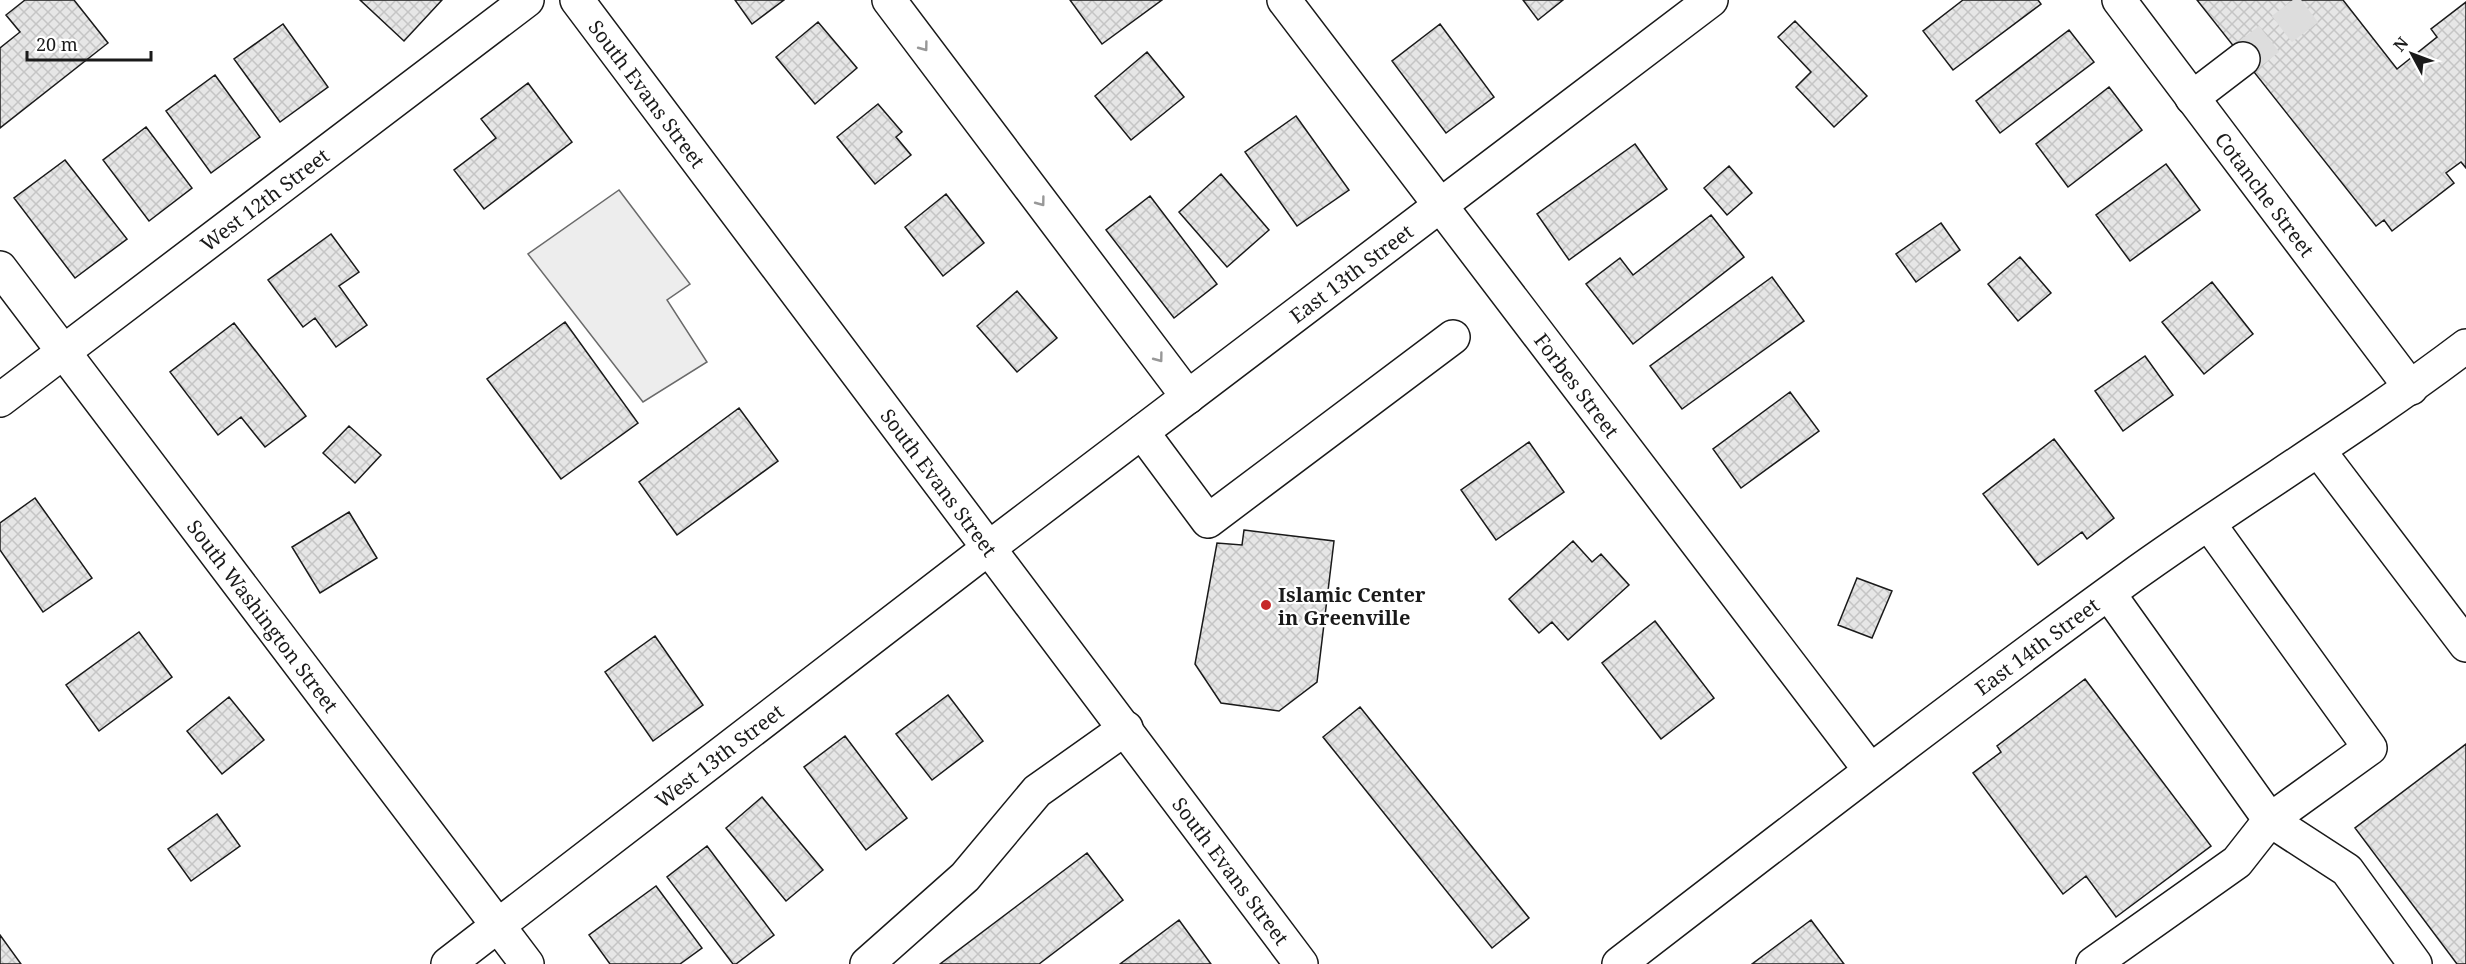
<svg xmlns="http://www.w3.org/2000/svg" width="2466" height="964" font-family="'Noto Serif',serif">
	<defs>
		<pattern id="building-cross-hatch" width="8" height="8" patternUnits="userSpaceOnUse" patternTransform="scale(1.5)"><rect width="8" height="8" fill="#e6e6e6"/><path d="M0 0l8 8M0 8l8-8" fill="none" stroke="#c5c5c5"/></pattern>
	</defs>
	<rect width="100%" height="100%" fill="#fff"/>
	<path fill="#ededed" stroke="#6a6a6a" stroke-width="1.5" d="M 619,190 L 690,284 L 667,300 L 707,362 L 643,402 L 528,254 Z"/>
	<path fill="url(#building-cross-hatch)" stroke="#1a1a1a" stroke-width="1.5" d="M 25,0 L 74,0 L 108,43 L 0,128 L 0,48 L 20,32 L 6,15 Z
		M 360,0 L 442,0 L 404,41 Z
		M 735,0 L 784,0 L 752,24 Z
		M 1070,0 L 1162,0 L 1102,44 Z
		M 1523,0 L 1563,0 L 1538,20 Z
		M 1963,0 L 2038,0 L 2041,4 L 1953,70 L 1923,31 Z
		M 2197,0 L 2343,0 L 2397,69 L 2437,37 L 2431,29 L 2466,2 L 2466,168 L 2461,162 L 2446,173 L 2454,183 L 2392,231 L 2384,220 L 2376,226 Z
		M 1795,21 L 1867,96 L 1834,127 L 1796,87 L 1811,72 L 1778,37 Z
		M 818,22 L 857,68 L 815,104 L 776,57 Z
		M 283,24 L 328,87 L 280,122 L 234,59 Z
		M 1440,24 L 1494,97 L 1446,133 L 1392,61 Z
		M 2069,30 L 2094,62 L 2000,133 L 1976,101 Z
		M 1147,52 L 1184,97 L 1131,140 L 1095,96 Z
		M 215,75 L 260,137 L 211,173 L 166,111 Z
		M 528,83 L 572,142 L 484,209 L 454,170 L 496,138 L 481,119 Z
		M 2109,87 L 2142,130 L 2068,187 L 2036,144 Z
		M 878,104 L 902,132 L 896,137 L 911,155 L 875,184 L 837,137 Z
		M 1296,116 L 1349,190 L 1297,226 L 1245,152 Z
		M 146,127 L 192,188 L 149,221 L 103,160 Z
		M 1635,144 L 1667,189 L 1569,260 L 1537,214 Z
		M 65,160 L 127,239 L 75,278 L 14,198 Z
		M 2166,164 L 2200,210 L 2130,261 L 2096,215 Z
		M 1729,166 L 1752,193 L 1727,215 L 1704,188 Z
		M 1221,174 L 1269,230 L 1227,267 L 1179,212 Z
		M 946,194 L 984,243 L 943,276 L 905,227 Z
		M 1150,196 L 1217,284 L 1174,318 L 1106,230 Z
		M 1711,215 L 1744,257 L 1633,344 L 1586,284 L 1620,258 L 1633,275 Z
		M 1941,223 L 1960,250 L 1916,282 L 1896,254 Z
		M 331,234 L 359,272 L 339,286 L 367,325 L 336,347 L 315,318 L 303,327 L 268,280 Z
		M 2020,257 L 2051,293 L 2018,321 L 1988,284 Z
		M 1772,277 L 1804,321 L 1682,409 L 1650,366 Z
		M 2212,282 L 2253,334 L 2204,374 L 2162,322 Z
		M 1017,291 L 1057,338 L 1017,372 L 977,326 Z
		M 565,322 L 638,423 L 561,479 L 487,379 Z
		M 234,323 L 306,416 L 265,447 L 241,417 L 218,435 L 170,372 Z
		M 2145,356 L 2173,395 L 2123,431 L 2095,391 Z
		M 1790,392 L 1819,431 L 1741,488 L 1713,449 Z
		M 739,408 L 778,461 L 677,535 L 639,482 Z
		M 349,426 L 381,455 L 355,483 L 323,453 Z
		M 2054,439 L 2114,518 L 2087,539 L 2082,532 L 2038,565 L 1983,494 Z
		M 1529,442 L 1564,492 L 1496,540 L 1461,490 Z
		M 35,498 L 92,578 L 43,612 L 0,550 L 0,523 Z
		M 349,512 L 377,558 L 320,593 L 292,547 Z
		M 1244,530 L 1334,541 L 1317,682 L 1279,711 L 1221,703 L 1195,664 L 1217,543 L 1242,545 Z
		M 1573,541 L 1592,562 L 1601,554 L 1629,585 L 1568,640 L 1552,622 L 1539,633 L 1509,599 Z
		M 1857,578 L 1892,591 L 1872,638 L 1838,625 Z
		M 1655,621 L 1714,698 L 1661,739 L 1602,663 Z
		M 139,632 L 172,677 L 99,731 L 66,685 Z
		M 655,636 L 703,705 L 653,741 L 605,672 Z
		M 2085,679 L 2211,846 L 2116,917 L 2086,876 L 2063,894 L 1973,773 L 2001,752 L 1997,746 Z
		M 948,695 L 983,741 L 932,780 L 896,734 Z
		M 229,697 L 264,740 L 222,774 L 187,731 Z
		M 1360,707 L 1529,918 L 1492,948 L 1323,737 Z
		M 845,736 L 907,818 L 866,850 L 804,767 Z
		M 2466,744 L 2466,964 L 2457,964 L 2355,828 Z
		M 762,797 L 823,870 L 786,901 L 726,828 Z
		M 217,814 L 240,846 L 191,881 L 168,849 Z
		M 707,846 L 774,935 L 736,964 L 733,964 L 667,877 Z
		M 1087,853 L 1123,900 L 1039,964 L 940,964 Z
		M 656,886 L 702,948 L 680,964 L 610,964 L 589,935 Z
		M 1179,920 L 1211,964 L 1120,964 Z
		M 1811,920 L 1844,964 L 1752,964 Z
		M 0,935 L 21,964 L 0,964 Z"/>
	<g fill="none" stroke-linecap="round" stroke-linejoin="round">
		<path stroke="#ddd" stroke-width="33" stroke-dasharray="33 16" stroke-linecap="butt" d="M 2243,59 L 2320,0"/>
		<g stroke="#1a1a1a" stroke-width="36">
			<g id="minor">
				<path d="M 889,0 L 1188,397"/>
				<path id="s1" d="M 1284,0 L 1870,770"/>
				<path id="s2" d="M 2119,0 L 2411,388"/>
				<path d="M 2192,98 L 2243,59"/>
				<path id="s3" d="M 0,268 L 527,964"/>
				<path id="s4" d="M 0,400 L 527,0"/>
				<path d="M 1142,432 L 1208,521 L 1453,337"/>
				<path d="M 2319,451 L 2466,645"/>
				<path d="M 2109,594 L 2270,820 L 2370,748 L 2209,524"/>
				<path id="s5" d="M 448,964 L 990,547 L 1711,0"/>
				<path d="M 867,964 L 965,877 L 1037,791 L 1126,728"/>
				<path id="s6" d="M 1619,964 C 1789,833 1958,702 2132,576 C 2242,497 2358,428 2466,346"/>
				<path d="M 2093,964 L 2237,862 L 2270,820 L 2347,870 L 2415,964"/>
			</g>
		</g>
		<g stroke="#1a1a1a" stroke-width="36">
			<g id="major">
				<path id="s7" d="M 577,0 L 1301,964"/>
			</g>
		</g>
		<use href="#minor" stroke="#fff" stroke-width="33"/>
		<use href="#major" stroke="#fff" stroke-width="33"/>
	</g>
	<defs><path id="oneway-chevron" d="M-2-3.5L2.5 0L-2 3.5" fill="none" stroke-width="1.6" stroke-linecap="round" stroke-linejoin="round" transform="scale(1.5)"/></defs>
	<g stroke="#989898">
		<use href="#oneway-chevron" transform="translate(924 47) rotate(53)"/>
		<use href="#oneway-chevron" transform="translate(1041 202) rotate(53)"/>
		<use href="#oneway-chevron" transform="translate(1159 358) rotate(53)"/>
	</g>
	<circle fill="#c62828" stroke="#fff" stroke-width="2" cx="1266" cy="605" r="6"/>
	<g text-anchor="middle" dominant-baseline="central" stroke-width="4.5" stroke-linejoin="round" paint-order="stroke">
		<g font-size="20" fill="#1a1a1a" stroke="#fff">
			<text stroke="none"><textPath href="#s7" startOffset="117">South Evans Street</textPath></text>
			<text stroke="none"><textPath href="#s2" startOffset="243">Cotanche Street</textPath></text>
			<text stroke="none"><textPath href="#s4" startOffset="332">West 12th Street</textPath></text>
			<text stroke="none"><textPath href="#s5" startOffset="1137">East 13th Street</textPath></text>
			<text stroke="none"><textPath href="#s1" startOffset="484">Forbes Street</textPath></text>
			<text stroke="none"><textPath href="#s7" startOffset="603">South Evans Street</textPath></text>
			<text stroke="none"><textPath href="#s3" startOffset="436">South Washington Street</textPath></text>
			<text stroke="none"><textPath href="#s6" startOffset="525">East 14th Street</textPath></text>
			<text stroke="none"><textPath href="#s5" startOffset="342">West 13th Street</textPath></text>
			<text stroke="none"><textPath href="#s7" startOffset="1089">South Evans Street</textPath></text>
		</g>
		<g font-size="20" font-weight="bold" fill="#1a1a1a" stroke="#fff" text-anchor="start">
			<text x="1278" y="594">Islamic Center<tspan x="1278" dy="23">in Greenville</tspan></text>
		</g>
	</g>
	<g transform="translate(2412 54) rotate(311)" stroke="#ffffff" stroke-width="4.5" paint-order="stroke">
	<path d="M0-4.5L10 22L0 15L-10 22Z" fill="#1a1a1a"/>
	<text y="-9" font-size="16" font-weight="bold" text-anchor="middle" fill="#1a1a1a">N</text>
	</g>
	<path d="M27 51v9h124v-9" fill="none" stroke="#1a1a1a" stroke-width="3"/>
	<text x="36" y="51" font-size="18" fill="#1a1a1a" stroke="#ffffff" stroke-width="4.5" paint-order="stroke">20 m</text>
</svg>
